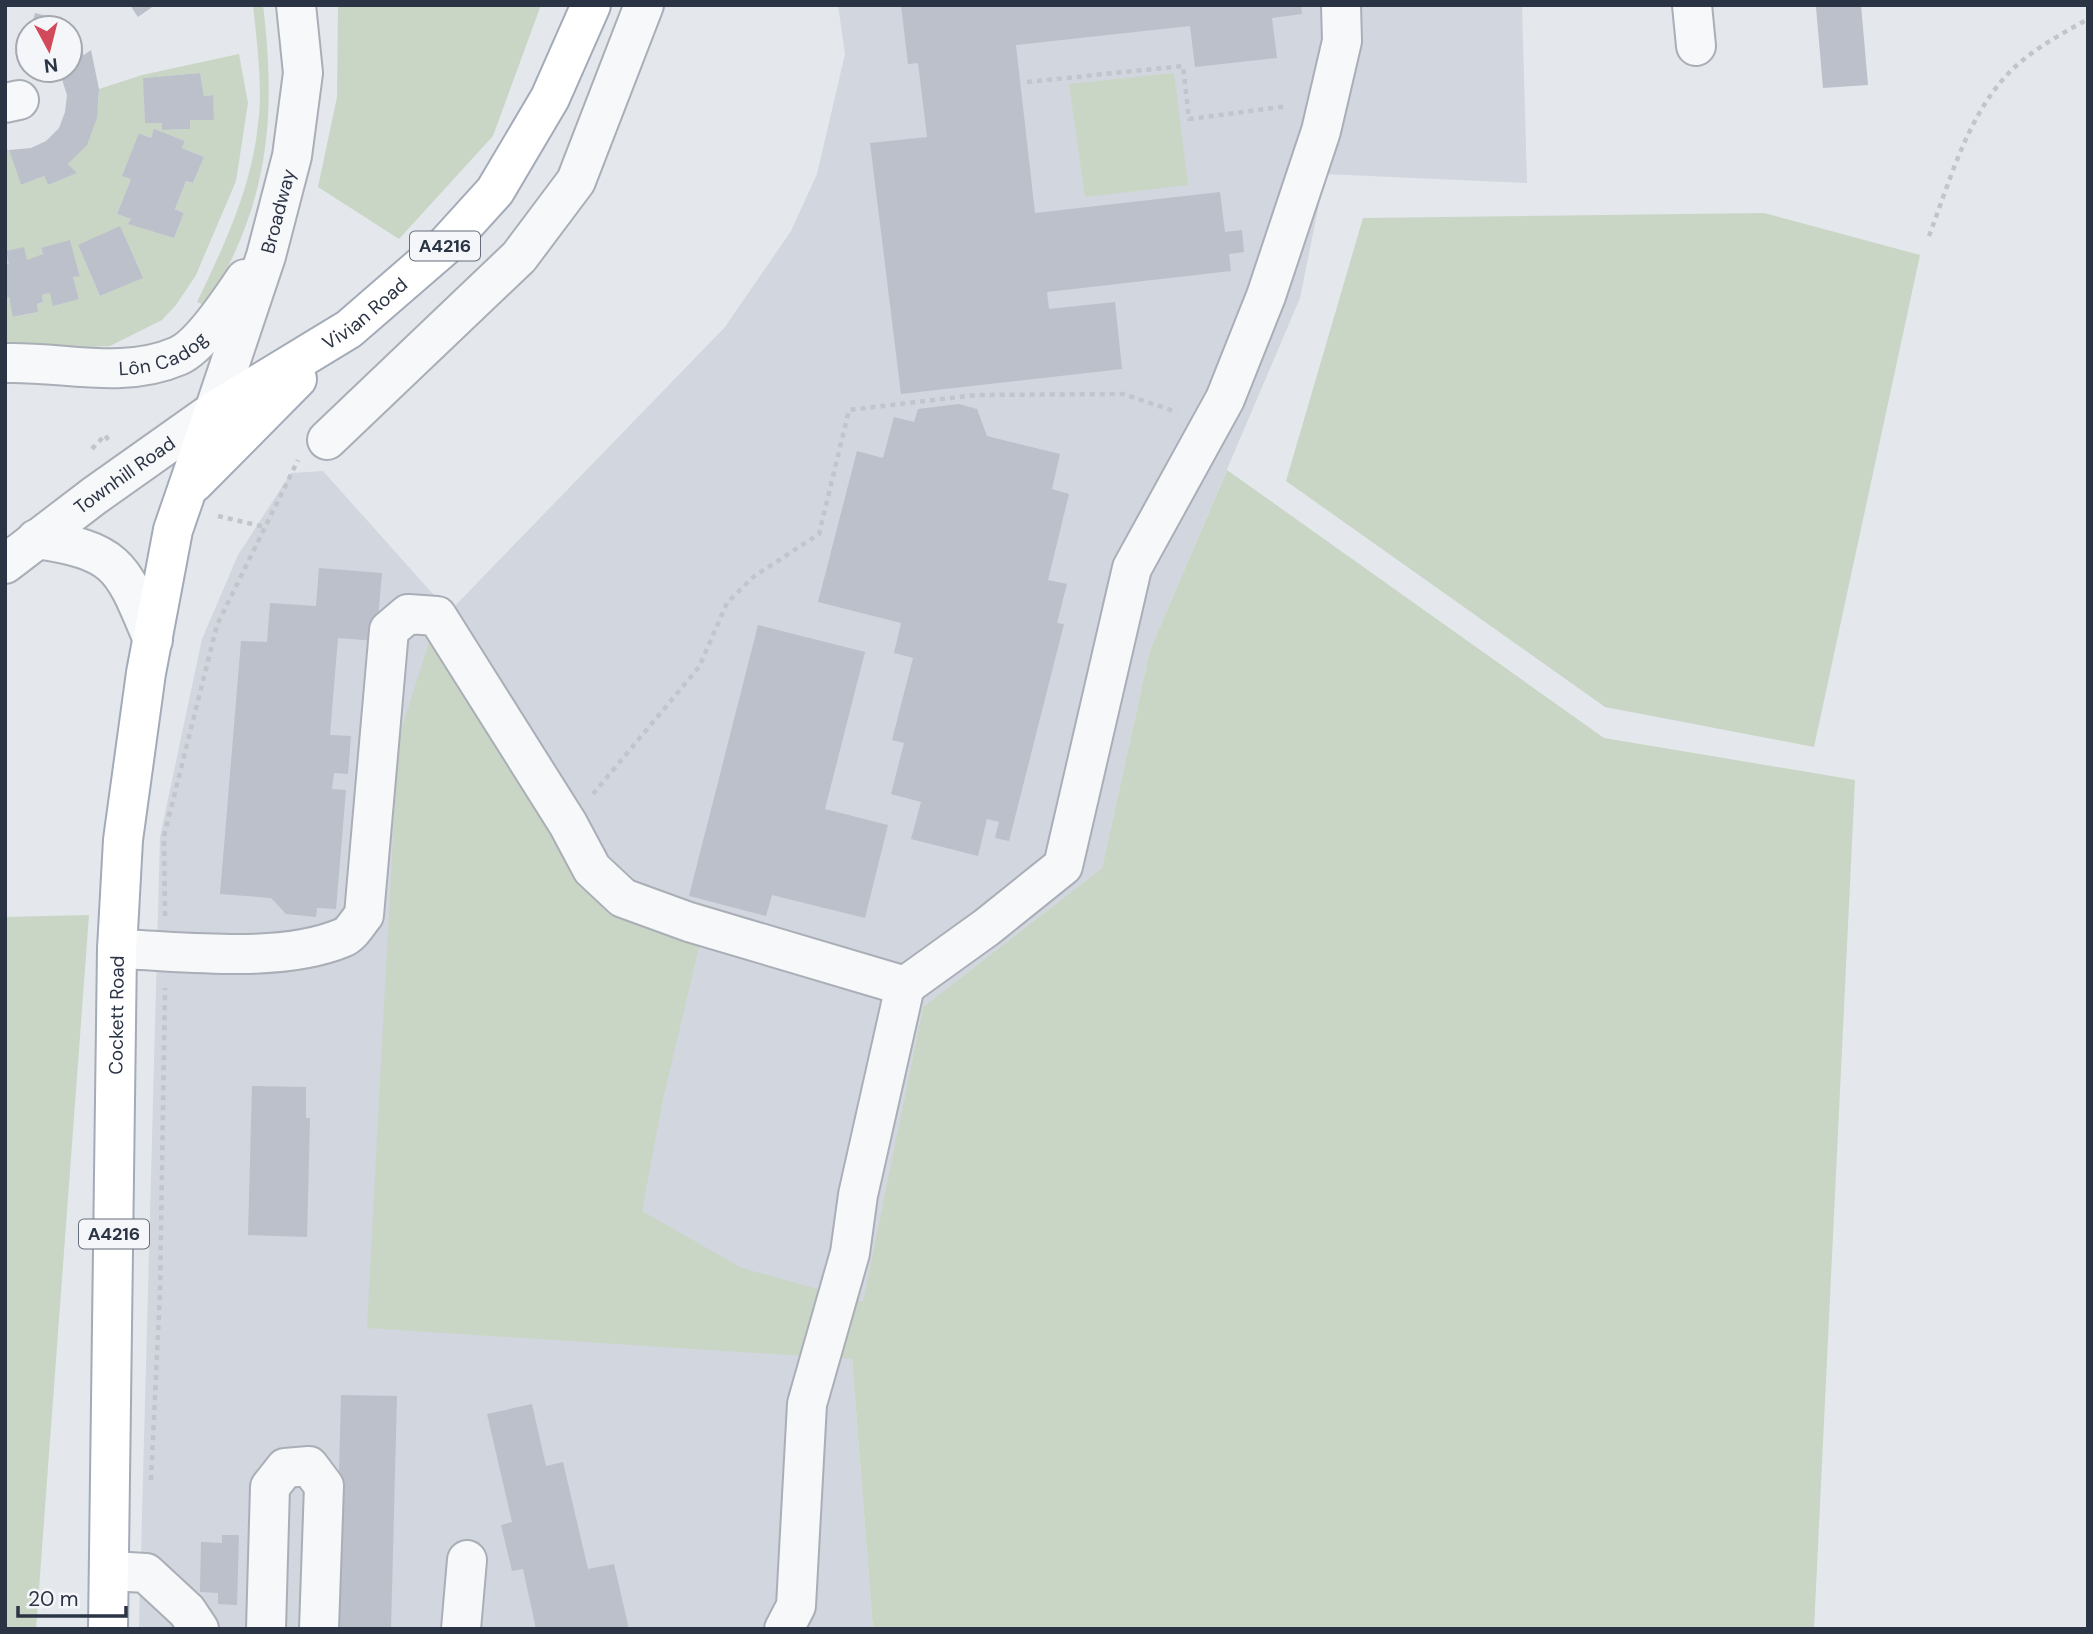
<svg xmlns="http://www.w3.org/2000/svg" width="2093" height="1634" font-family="'DM Sans',sans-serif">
	<rect width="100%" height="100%" fill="#e4e7ec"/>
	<path fill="#d2d6de" d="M 838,5 L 1522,5 L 1527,183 L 1325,174 L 1300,298 L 1150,650 L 1102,868 L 923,1007 L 852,1359 L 873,1629 L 139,1629 L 160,837 L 202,639 L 238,555 L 291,473 L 323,471 L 449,612 L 725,327 L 791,231 L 817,174 L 845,54 Z"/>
	<path fill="#c9d6c5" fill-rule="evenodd" d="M 253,5 L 263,5 C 277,120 268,206 206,306 L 197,302 C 224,246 252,187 258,124 C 263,86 257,44 253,5 Z
		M 338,5 L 541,5 L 493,136 L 399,239 L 318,187 L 337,97 Z
		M 239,54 L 248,103 L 236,181 L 196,275 L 176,305 L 162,320 L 110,346 L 5,351 L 5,298 L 9,297 L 14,317 L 38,312 L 37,304 L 43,302 L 42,295 L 50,293 L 79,299 L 73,277 L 80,275 L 70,241 L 41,249 L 43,254 L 33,259 L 5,265 L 5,148 L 9,150 L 21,185 L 44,176 L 48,185 L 76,173 L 68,164 C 94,139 97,124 99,89 L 142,75 ZM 200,73 L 204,96 L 212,95 L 214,119 L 190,120 L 190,129 L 163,130 L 162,123 L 145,123 L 144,78 ZM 154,130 L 185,141 L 182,148 L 204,157 L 193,183 L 186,181 L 175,209 L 184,213 L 174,238 L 129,224 L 131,219 L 117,214 L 131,179 L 139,133 L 151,138 ZM 78,245 L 142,278 L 100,296 Z
		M 1174,73 L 1188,185 L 1085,197 L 1069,84 Z
		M 1764,213 L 1920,255 L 1814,747 L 1605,707 L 1286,481 L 1363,218 Z
		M 1227,470 L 1604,738 L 1855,780 L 1814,1629 L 873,1629 L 852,1359 L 367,1328 L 398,740 L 433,630 L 604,910 L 699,947 L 663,1099 L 642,1211 L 742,1268 L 863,1302 L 923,1007 L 1102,868 L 1150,650 Z
		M 89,915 L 36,1629 L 5,1629 L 5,917 Z"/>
	<path fill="#bbc0ca" d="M 130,5 L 155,5 L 138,17 Z
		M 901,5 L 1301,5 L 1302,14 L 1272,18 L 1277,58 L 1195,67 L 1190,26 L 1016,45 L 1035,213 L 1220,192 L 1225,232 L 1242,230 L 1244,252 L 1229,254 L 1231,271 L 1047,292 L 1049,309 L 1115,302 L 1122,369 L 901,394 L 870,143 L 927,137 L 918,63 L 908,64 Z
		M 1861,5 L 1868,85 L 1823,88 L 1816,7 Z
		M 35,13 L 64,20 L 62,28 L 31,28 Z
		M 70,35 L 84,55 L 91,50 L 99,89 L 97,118 L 87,145 L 68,164 L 77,173 L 48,185 L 44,176 L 21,185 L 9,150 L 31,148 L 46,141 L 59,128 L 65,112 L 67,95 L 59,70 L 70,70 Z
		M 200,73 L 204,96 L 213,95 L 214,120 L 190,120 L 190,129 L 162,130 L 162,123 L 145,123 L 143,78 Z
		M 154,129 L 185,141 L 182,148 L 204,157 L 193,183 L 186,181 L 175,209 L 184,213 L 174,238 L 128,224 L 131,219 L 117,214 L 131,179 L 122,176 L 139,133 L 151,138 Z
		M 120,226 L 143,278 L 100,296 L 78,245 Z
		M 70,240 L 80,276 L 73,277 L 79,299 L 53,306 L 50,293 L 42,295 L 43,302 L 37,304 L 38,312 L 13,317 L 9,297 L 5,298 L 5,265 L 9,264 L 6,251 L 24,247 L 27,260 L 43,254 L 41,248 Z
		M 959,404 L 977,409 L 987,436 L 1060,454 L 1052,489 L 1069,494 L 1048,580 L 1067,584 L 1057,623 L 1064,624 L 1009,841 L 995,838 L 999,822 L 987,819 L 978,856 L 911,839 L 921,802 L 891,794 L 904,743 L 892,740 L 913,658 L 894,653 L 901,623 L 818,602 L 857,451 L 883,458 L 894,417 L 914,422 L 918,409 Z
		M 319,568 L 382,573 L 376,641 L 338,638 L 330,735 L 351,736 L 348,774 L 334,773 L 332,789 L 346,790 L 336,909 L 317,908 L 316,917 L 286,914 L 271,898 L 220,894 L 241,641 L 267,642 L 270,603 L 316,606 Z
		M 758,625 L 865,652 L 825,809 L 888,825 L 865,918 L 772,895 L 766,916 L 689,896 Z
		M 252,1086 L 306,1087 L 306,1118 L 310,1118 L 307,1237 L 248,1235 Z
		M 341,1395 L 397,1396 L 391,1629 L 335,1629 Z
		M 532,1404 L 546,1466 L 563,1462 L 588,1569 L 614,1564 L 629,1629 L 536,1629 L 523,1569 L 512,1571 L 501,1525 L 512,1522 L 487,1414 Z
		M 222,1535 L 239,1535 L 237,1605 L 218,1604 L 218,1593 L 200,1592 L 201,1542 L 222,1543 Z"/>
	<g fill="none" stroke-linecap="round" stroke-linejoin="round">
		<g stroke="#a9aeb7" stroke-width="42">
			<g id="minor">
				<path d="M 1692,5 L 1696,46"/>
				<path d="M 5,103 L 19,100"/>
				<path id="s1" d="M 5,363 C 63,361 122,380 178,356 C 201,346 231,300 245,279"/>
				<path d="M 327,440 L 519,257 L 576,181 L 644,5"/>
				<path d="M 36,539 C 119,551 122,566 153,640"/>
				<path id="s2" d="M 5,564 L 94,496 L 214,411 L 266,256 L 292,156 L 303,73 L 296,5"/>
				<path d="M 117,949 C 185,951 279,964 342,938 C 351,935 358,922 364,915 L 389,630 L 408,614 L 437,616 L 568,824 L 592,869 L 623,898 L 689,922 L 905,986 L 987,927 L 1063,866 L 1132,568 L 1225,399 L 1266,296 L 1321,131 L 1342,41 L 1341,5"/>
				<path d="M 111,1571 L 146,1573 L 187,1611 L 199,1629"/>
				<path d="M 266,1629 L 270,1487 L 285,1468 L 309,1466 L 324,1486 L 319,1629"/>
				<path d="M 461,1629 L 467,1560"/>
				<path d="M 784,1629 L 796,1606 L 807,1404 L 850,1253 L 858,1195 L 905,986"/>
			</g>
		</g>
		<g stroke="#a3abb8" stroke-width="42">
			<g id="major">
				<path d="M 194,483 L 297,379"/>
				<path id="s3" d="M 108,1629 L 117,949 L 123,840 L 146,673 L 173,530 L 214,411 L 349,329 L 446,245 L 495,191 L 550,98 L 591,5"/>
			</g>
		</g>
		<path stroke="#c2c5cb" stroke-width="4.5" stroke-dasharray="5 5" stroke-linecap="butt" d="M 1027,82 L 1183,66 L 1189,119 L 1288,106
			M 1929,236 C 1951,178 1969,109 2016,66 C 2037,47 2063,33 2088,19
			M 92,449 L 105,435 L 109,441
			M 218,516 L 265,527
			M 593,794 L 699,667 L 727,603 L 753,577 L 819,534 L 849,410 L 976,395 L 1123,394 L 1177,412
			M 165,916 L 164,836 L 217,625 L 298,460
			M 151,1480 L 160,1293 L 165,988"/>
		<use href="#minor" stroke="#f7f8fa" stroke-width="38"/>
		<use href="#major" stroke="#fff" stroke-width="38"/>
	</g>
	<g text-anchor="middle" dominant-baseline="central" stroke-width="7" stroke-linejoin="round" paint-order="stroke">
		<g fill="#f4f6f9" stroke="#676e7b" stroke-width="2">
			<rect x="410" y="231.5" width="70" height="29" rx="5"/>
			<rect x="79" y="1219.5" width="70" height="29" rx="5"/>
		</g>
		<g font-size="18" font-weight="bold" fill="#2b3445">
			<text x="445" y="246">A4216</text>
			<text x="114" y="1234">A4216</text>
		</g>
		<g font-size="19" fill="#2b3445" stroke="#f4f6f9">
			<text stroke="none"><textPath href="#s2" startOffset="469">Broadway</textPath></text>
			<text stroke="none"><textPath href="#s3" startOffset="1409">Vivian Road</textPath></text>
			<text stroke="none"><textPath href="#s1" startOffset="161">Lôn Cadog</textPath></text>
			<text stroke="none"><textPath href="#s2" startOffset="149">Townhill Road</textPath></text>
			<text stroke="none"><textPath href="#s3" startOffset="614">Cockett Road</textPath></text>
		</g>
	</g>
	<rect width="2093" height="1634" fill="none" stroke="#2b3445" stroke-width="14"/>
	<g transform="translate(49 49) rotate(173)"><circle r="33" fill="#f4f6f9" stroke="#a4a8b1" stroke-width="2"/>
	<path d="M0-5L12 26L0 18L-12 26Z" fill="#d1495b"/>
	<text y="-10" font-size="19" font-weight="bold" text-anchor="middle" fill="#2b3445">N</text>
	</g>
	<path d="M18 1606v10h108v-10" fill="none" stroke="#2b3445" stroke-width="3.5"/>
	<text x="28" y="1606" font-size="21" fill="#2b3445" stroke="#f4f6f9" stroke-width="5" paint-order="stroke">20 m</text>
</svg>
